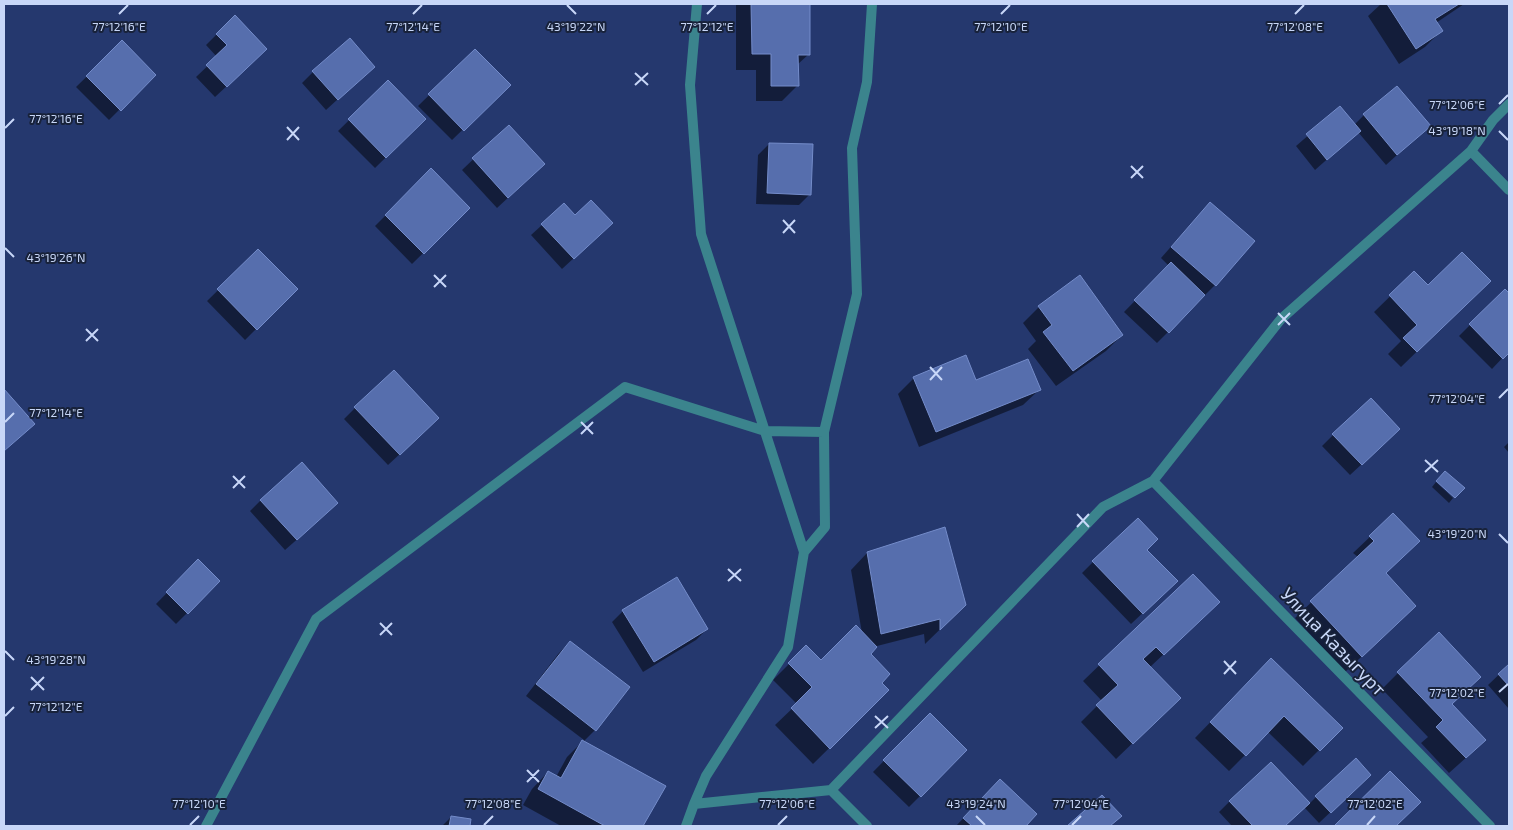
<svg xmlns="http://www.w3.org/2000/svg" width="1513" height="830" font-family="'Exo 2',sans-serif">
	<rect width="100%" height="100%" fill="#25386e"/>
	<path fill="#0007" d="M 736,4 L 809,4 L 809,54 L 797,65 L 798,85 L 782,101 L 756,101 L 756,70 L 736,70 Z
		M 1381,4 L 1464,4 L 1436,23 L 1441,31 L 1425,47 L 1399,64 L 1368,16 Z
		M 217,34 L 255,60 L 215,97 L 196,77 L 217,57 L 206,45 Z
		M 122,42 L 154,75 L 109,120 L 76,87 Z
		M 475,50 L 509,85 L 452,140 L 418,106 Z
		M 313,72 L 362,77 L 326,110 L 302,83 Z
		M 388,82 L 425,119 L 375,168 L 338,131 Z
		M 1340,108 L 1354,125 L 1364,115 L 1429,126 L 1386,165 L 1358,132 L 1315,170 L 1296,146 Z
		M 508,126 L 533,175 L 497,208 L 462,170 Z
		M 769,144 L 810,194 L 799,205 L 756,204 L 758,155 Z
		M 431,170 L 469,208 L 412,264 L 375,226 Z
		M 1199,215 L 1253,241 L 1215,285 L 1157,343 L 1124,312 L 1169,266 L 1161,258 Z
		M 575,217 L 600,234 L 562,269 L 531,235 L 542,225 Z
		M 258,251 L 296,289 L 245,340 L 207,301 Z
		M 1414,273 L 1428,287 L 1473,297 L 1401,367 L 1388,354 L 1401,341 L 1374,312 Z
		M 1505,290 L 1509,295 L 1509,351 L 1492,369 L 1459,336 Z
		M 1039,307 L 1122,335 L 1106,351 L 1056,386 L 1028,349 L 1036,341 L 1023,323 Z
		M 914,378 L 1040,389 L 1023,405 L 919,447 L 898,394 Z
		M 4,391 L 33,424 L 4,451 Z
		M 355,408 L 427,429 L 388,465 L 344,419 Z
		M 1333,435 L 1388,440 L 1350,475 L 1322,446 Z
		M 1509,442 L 1509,453 L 1504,447 Z
		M 1436,482 L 1453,498 L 1449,503 L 1432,487 Z
		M 261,500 L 326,514 L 285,550 L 250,511 Z
		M 1393,515 L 1384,574 L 1399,622 L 1345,672 L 1295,618 L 1358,557 L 1353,553 Z
		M 945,529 L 965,605 L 925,644 L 924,634 L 877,646 L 869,654 L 880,683 L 888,690 L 813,764 L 775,725 L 797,704 L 773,680 L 806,647 L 821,662 L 862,633 L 851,570 L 867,553 Z
		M 1146,550 L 1165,592 L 1131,624 L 1082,573 L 1093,562 Z
		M 198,561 L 219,581 L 176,624 L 156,604 Z
		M 1193,575 L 1202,618 L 1149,668 L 1163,714 L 1116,759 L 1081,722 L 1102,701 L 1083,681 Z
		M 623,611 L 707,629 L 696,640 L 643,672 L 612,622 Z
		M 570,642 L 595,730 L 583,742 L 664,786 L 642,826 L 561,826 L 523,805 L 532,789 L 548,772 L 556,777 L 567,757 L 584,740 L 526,696 L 559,653 Z
		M 1509,665 L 1509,709 L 1488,685 Z
		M 1398,673 L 1451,704 L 1468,756 L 1449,773 L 1421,743 L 1428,737 L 1382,689 Z
		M 1255,676 L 1341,728 L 1303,766 L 1268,732 L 1229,771 L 1195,738 Z
		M 930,714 L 966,750 L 909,807 L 873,772 Z
		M 1390,773 L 1419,802 L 1394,826 L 1336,826 Z
		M 1358,786 L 1319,823 L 1304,807 L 1284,826 L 1232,826 L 1219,812 L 1230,801 L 1309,804 L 1316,797 Z
		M 989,791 L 1035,814 L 1024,826 L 956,826 Z
		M 451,817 L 469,820 L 468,826 L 442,826 Z"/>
	<path fill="#566ead" stroke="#748cca" d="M 751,4 L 810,4 L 810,55 L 798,55 L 799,86 L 771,86 L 771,54 L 752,54 Z
		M 1387,4 L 1459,4 L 1435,19 L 1443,31 L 1416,49 Z
		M 235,15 L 267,49 L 227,87 L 206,65 L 227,45 L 216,34 Z
		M 350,38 L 375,67 L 338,100 L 312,71 Z
		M 122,40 L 156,75 L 121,111 L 86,76 Z
		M 475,49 L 511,85 L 464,131 L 428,94 Z
		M 388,80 L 426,119 L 386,158 L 348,119 Z
		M 1397,86 L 1431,126 L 1397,155 L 1363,114 Z
		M 1340,106 L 1361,131 L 1327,160 L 1306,134 Z
		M 509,125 L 545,164 L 508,198 L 472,158 Z
		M 769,143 L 813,144 L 811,195 L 767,193 Z
		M 431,168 L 470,208 L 424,254 L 385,215 Z
		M 591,200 L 613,223 L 574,259 L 541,224 L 564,203 L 575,215 Z
		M 1210,202 L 1255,241 L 1216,286 L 1171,247 Z
		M 258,249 L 298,289 L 257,330 L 217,289 Z
		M 1462,252 L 1491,281 L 1417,352 L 1403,338 L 1417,325 L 1389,295 L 1414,271 L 1428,285 Z
		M 1171,262 L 1205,295 L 1169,333 L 1134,300 Z
		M 1080,275 L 1123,335 L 1073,371 L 1043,332 L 1052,325 L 1038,306 Z
		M 1505,289 L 1509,293 L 1509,353 L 1503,359 L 1469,324 Z
		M 966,355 L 976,380 L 1028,359 L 1041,390 L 936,432 L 913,377 Z
		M 394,370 L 439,418 L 400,455 L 354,407 Z
		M 4,389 L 35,424 L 4,451 Z
		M 1371,398 L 1400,429 L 1362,465 L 1332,434 Z
		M 302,462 L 338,503 L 297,540 L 260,500 Z
		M 1445,471 L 1465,488 L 1455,498 L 1436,481 Z
		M 1393,513 L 1420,541 L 1386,573 L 1416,606 L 1362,657 L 1310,601 L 1374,541 L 1369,536 Z
		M 1138,518 L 1158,539 L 1147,550 L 1178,581 L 1143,614 L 1092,561 Z
		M 945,527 L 966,605 L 940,630 L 940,619 L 881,634 L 867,552 Z
		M 198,559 L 220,581 L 188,614 L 166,592 Z
		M 1193,574 L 1220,602 L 1164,655 L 1156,647 L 1143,659 L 1181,698 L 1133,744 L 1096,705 L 1118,685 L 1098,664 Z
		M 677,577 L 708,629 L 654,662 L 622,610 Z
		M 856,625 L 877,647 L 871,654 L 890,674 L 882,683 L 889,690 L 830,749 L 791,708 L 812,687 L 788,663 L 806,645 L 821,660 Z
		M 1439,632 L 1481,677 L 1452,704 L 1486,740 L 1466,758 L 1436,727 L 1443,720 L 1397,672 Z
		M 570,641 L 630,687 L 596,731 L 536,684 Z
		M 1271,658 L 1343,728 L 1320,751 L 1284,716 L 1246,756 L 1210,722 Z
		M 1509,664 L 1509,686 L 1498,674 Z
		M 930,713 L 967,750 L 921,797 L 883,760 Z
		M 582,740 L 666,786 L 643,826 L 605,826 L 538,789 L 548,771 L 561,778 Z
		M 1356,758 L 1371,775 L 1331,813 L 1315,796 Z
		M 1271,762 L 1310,803 L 1285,826 L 1253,826 L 1229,801 Z
		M 1390,771 L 1421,802 L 1396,826 L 1334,826 Z
		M 1000,779 L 1037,814 L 1026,826 L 972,826 L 963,818 Z
		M 1102,795 L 1122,816 L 1110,826 L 1067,826 Z
		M 451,816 L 471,819 L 470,826 L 449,826 Z"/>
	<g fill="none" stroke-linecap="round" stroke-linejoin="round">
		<path stroke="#3b848d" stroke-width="10" d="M 1471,151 L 1509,190
			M 1153,481 L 1490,826
			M 804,552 L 825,527 L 824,432 L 857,294 L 852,148 L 867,82 L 872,4
			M 831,790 L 867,826
			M 694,804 L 706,776 L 788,647 L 804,552 L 701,234 L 690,85 L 697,4
			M 206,826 L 316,619 L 625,387 L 765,431 L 824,432
			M 686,826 L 694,804 L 831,790 L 1103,507 L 1153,481 L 1281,319 L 1471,151 L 1493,120 L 1509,104"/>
	</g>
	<path fill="none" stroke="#c8d7f8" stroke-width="2" d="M 567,5 L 576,14M 119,14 L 128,5M 413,14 L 422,5M 707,14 L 716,5M 1001,14 L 1010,5M 1295,14 L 1304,5M 635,73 L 648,85M 635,85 L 648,73M 1499,104 L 1508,95M 287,127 L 299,140M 5,128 L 14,119M 1499,131 L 1508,140M 287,140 L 299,127M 1131,166 L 1143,178M 1131,178 L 1143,166M 783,220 L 795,233M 783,233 L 795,220M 5,248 L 14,257M 434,275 L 446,287M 434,287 L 446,275M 1278,313 L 1290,325M 1278,325 L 1290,313M 86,329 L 98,341M 86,341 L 98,329M 930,367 L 942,380M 930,380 L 942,367M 1499,398 L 1508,389M 5,422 L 14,413M 581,422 L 593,434M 581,434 L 593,422M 1425,460 L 1438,472M 1425,472 L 1438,460M 233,476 L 245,488M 233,488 L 245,476M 1077,514 L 1089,527M 1077,527 L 1089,514M 1499,534 L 1508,543M 728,569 L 741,581M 728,581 L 741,569M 380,623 L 392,635M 380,635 L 392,623M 5,651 L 14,660M 1224,661 L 1236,674M 1224,674 L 1236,661M 31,677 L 44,690M 31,690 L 44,677M 1499,692 L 1508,684M 5,716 L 14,707M 875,716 L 888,728M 875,728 L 888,716M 527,770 L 539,782M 527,782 L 539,770M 976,816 L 985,825M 190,825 L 199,816M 484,825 L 493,816M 778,825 L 787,816M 1072,825 L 1081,816M 1367,825 L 1375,816"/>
	<g text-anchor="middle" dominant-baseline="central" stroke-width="4" stroke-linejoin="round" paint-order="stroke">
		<g font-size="19" fill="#c8d7f8" stroke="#18223a">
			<text transform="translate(1334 641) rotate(46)">Улица Казыгурт</text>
		</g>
	</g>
	<g font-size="12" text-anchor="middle" fill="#c8d7f8" stroke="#18223a" stroke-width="4" stroke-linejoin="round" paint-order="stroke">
		<text x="119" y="31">77°12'16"E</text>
		<text x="413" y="31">77°12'14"E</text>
		<text x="576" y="31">43°19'22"N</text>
		<text x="707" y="31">77°12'12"E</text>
		<text x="1001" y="31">77°12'10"E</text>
		<text x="1295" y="31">77°12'08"E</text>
		<text x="1457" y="109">77°12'06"E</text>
		<text x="56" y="123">77°12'16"E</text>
		<text x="1457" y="135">43°19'18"N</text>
		<text x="56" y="262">43°19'26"N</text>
		<text x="1457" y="403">77°12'04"E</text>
		<text x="56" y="417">77°12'14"E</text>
		<text x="1457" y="538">43°19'20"N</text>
		<text x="56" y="664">43°19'28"N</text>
		<text x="1457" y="697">77°12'02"E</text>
		<text x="56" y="711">77°12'12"E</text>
		<text x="199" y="808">77°12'10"E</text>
		<text x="493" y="808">77°12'08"E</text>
		<text x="787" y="808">77°12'06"E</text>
		<text x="1081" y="808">77°12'04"E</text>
		<text x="976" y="808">43°19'24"N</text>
		<text x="1375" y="808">77°12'02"E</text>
	</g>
	<rect width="1513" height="830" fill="none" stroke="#c8d7f8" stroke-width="10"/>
</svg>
